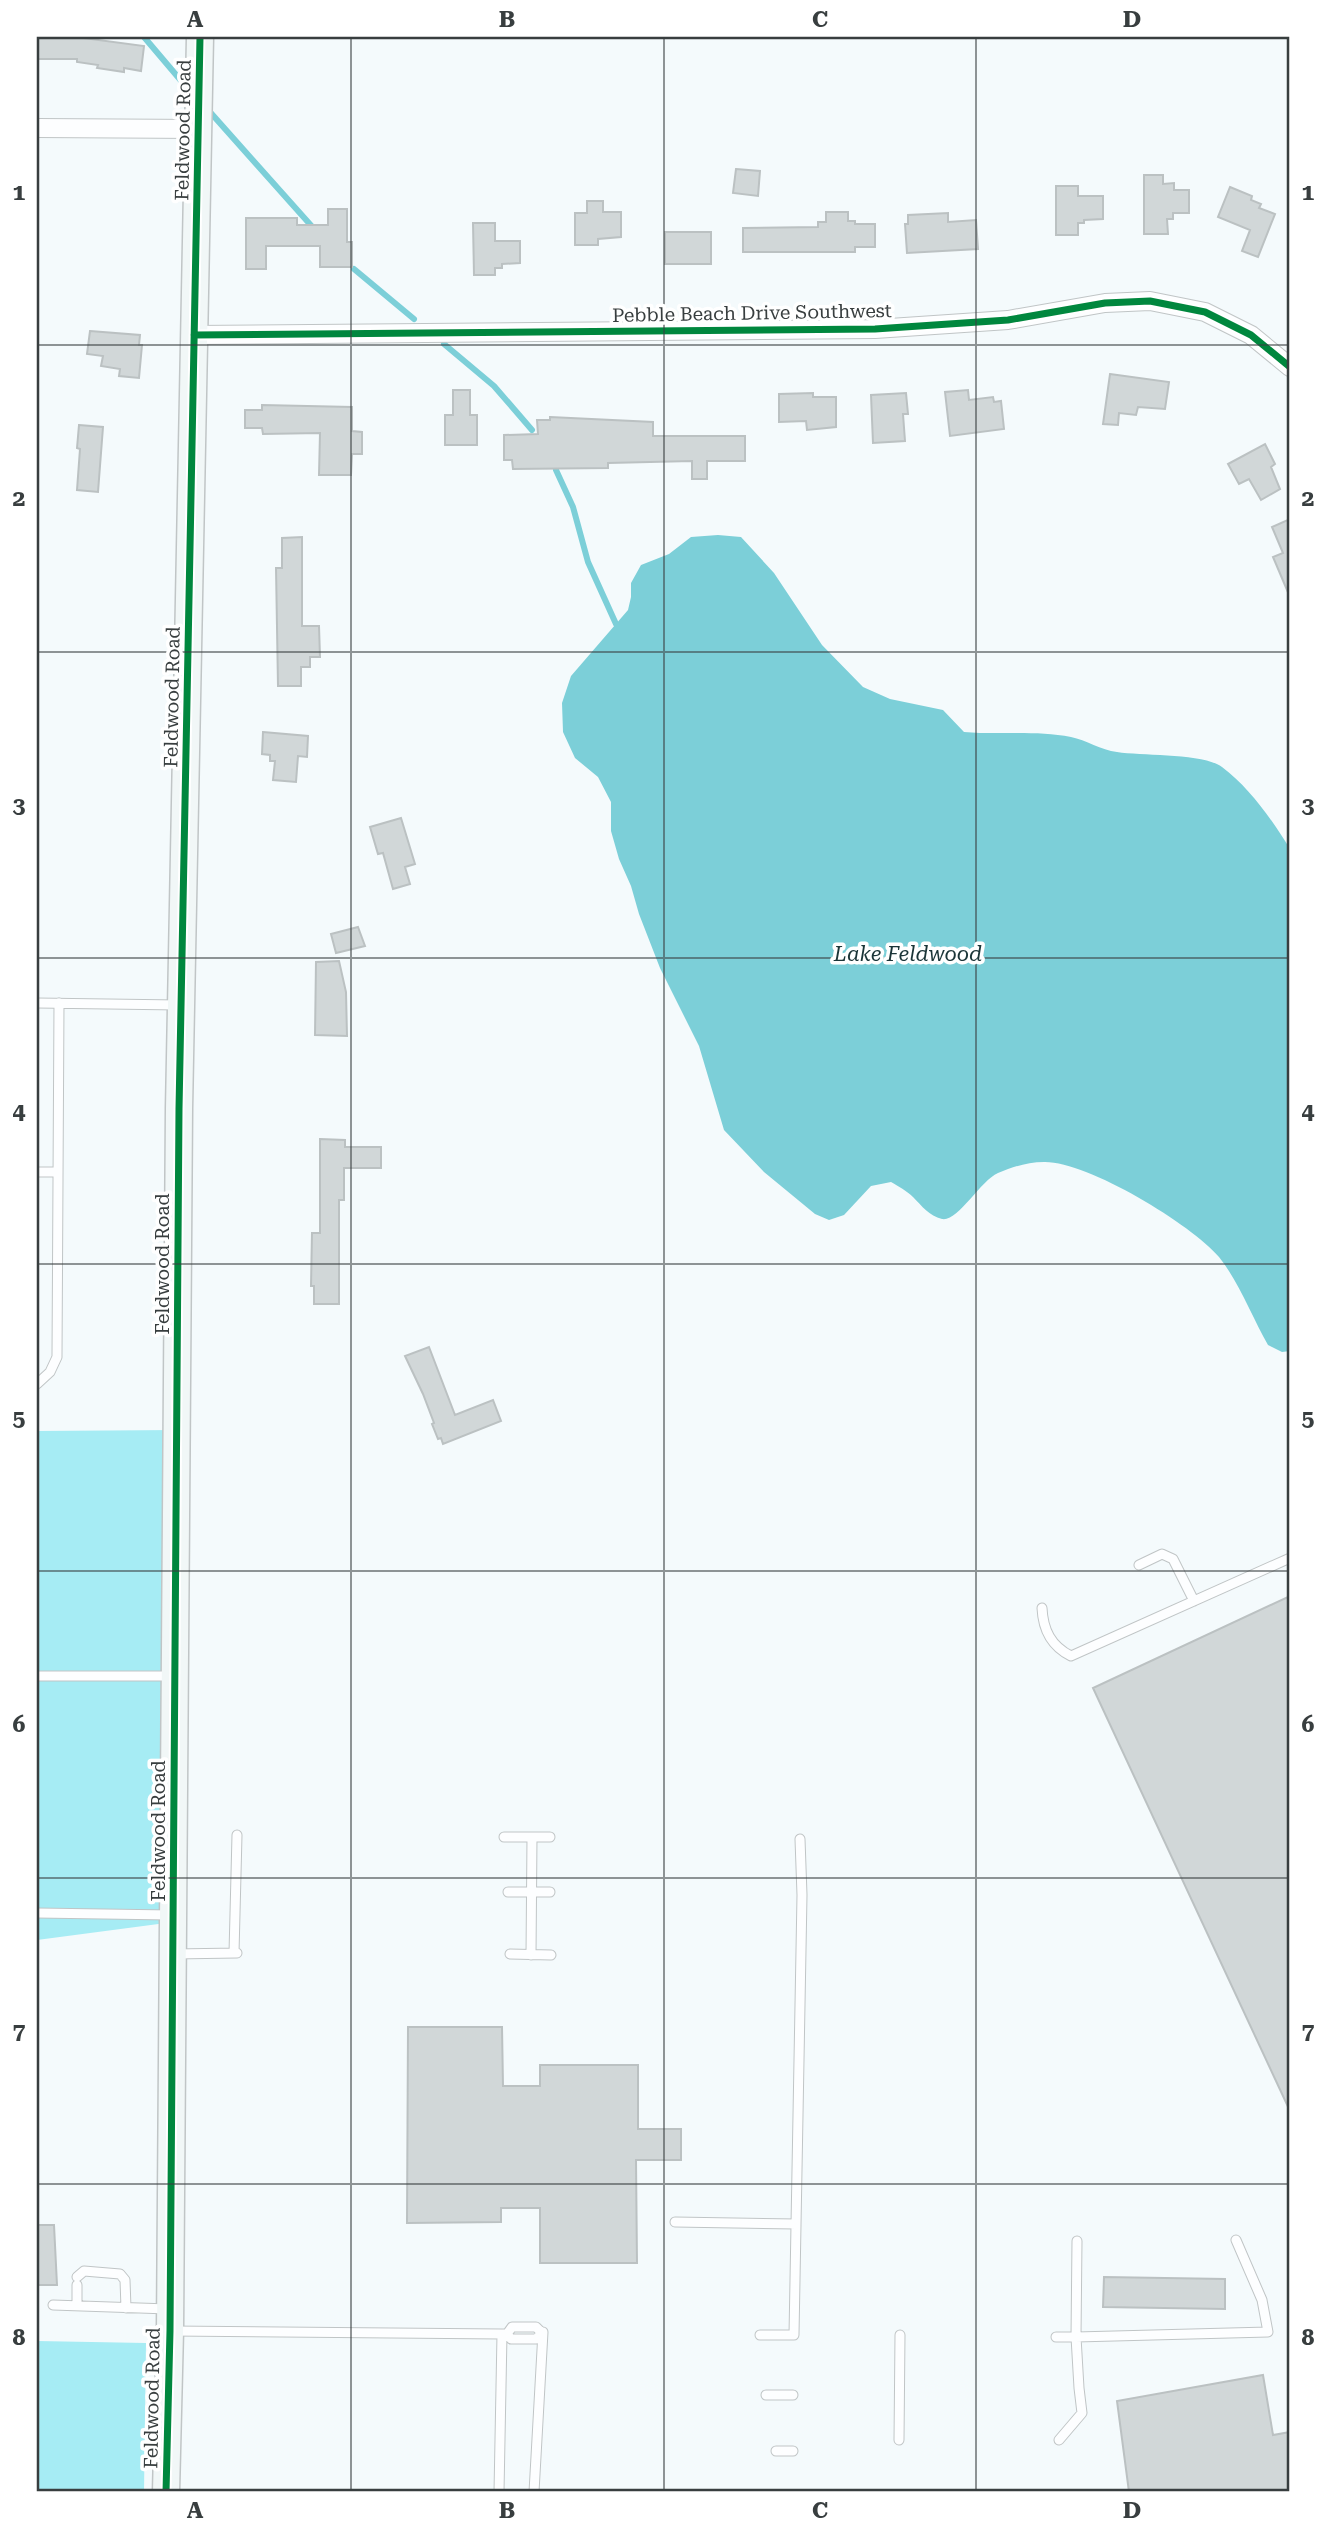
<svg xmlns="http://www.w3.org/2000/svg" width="1327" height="2529" font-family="'Roboto Serif',serif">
	<rect width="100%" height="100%" fill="#f4fafc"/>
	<path fill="#a6ecf4" d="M 177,1430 L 166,1923 L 37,1940 L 37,1431 Z
		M 37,2341 L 146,2343 L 144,2492 L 37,2492 Z"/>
	<path fill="#7ccfd8" d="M 718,535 L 741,537 L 774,573 L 822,645 L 863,687 L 890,699 L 943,710 L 964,732 C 999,735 1036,730 1071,737 C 1086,740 1101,750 1117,752 C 1143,756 1203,753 1222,767 C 1249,787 1273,821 1290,849 L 1290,1351 L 1282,1352 L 1268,1345 C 1252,1317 1239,1282 1219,1257 C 1191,1224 1087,1161 1044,1162 C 1027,1162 1013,1167 998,1173 C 980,1181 958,1222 942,1219 C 929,1216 922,1206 913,1197 C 907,1191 898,1186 891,1182 L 871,1186 L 844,1215 L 829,1220 L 815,1214 L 764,1172 L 724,1130 L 699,1046 L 660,968 L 639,914 L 631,886 L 619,859 L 611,831 L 611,802 L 598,777 L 575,758 L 563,732 L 562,703 L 571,676 L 628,610 L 631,597 L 631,583 L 641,565 L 669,554 L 691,537 Z"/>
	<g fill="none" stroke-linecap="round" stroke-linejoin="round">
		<path stroke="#7ccfd8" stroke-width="6" d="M 144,37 L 183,83
			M 210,112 L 316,231
			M 354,269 L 414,319
			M 444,344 L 494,386 L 532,430
			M 556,470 L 573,507 L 588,562 L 616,624"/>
	</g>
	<path fill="#d1d7d8" stroke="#bbc1c2" stroke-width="2" d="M 37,37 L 76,37 L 144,46 L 141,71 L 124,68 L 124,72 L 97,68 L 98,65 L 77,62 L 77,59 L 37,59 Z
		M 736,169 L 760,171 L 758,196 L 733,193 Z
		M 1144,175 L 1163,175 L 1163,184 L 1174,183 L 1174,190 L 1189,190 L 1189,213 L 1173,213 L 1173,219 L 1167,219 L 1168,234 L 1144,234 Z
		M 1056,186 L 1078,186 L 1078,196 L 1103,196 L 1103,219 L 1084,220 L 1084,223 L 1078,223 L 1078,235 L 1056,235 Z
		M 1230,187 L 1252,196 L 1251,200 L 1261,204 L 1259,208 L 1275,214 L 1258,257 L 1242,251 L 1250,230 L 1218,217 Z
		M 587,201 L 603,201 L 603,212 L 621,212 L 621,237 L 598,239 L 598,245 L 575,245 L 575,213 L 587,213 Z
		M 328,209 L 347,209 L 347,242 L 352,242 L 352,267 L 320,267 L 320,246 L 266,246 L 266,269 L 246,269 L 246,218 L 297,218 L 297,225 L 328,225 Z
		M 826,212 L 848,212 L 848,221 L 855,221 L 855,224 L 875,224 L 875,247 L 855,247 L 855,252 L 743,252 L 743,228 L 818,227 L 818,222 L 826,222 Z
		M 948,213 L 948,222 L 976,220 L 978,249 L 907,253 L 905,224 L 908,224 L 908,215 Z
		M 473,223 L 495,223 L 495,241 L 520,241 L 520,263 L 502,264 L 502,268 L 495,268 L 495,275 L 474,275 Z
		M 665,232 L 711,232 L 711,264 L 665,264 Z
		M 90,331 L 140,335 L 139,345 L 142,345 L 139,378 L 119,376 L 120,369 L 101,366 L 103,356 L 87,354 Z
		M 1110,374 L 1169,382 L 1165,409 L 1138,407 L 1136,415 L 1119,413 L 1118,425 L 1103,424 Z
		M 453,390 L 470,390 L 470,415 L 477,415 L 477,445 L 445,445 L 445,415 L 453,415 Z
		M 968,390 L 969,400 L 993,397 L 994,402 L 1001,401 L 1004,429 L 950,436 L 945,392 Z
		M 813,393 L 813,397 L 836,397 L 836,427 L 807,430 L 806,421 L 779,422 L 779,394 Z
		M 906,393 L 908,414 L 903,414 L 905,441 L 873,443 L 871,395 Z
		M 262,405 L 352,407 L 352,431 L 362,432 L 362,454 L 352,454 L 351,475 L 319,475 L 320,433 L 263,434 L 262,428 L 245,428 L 245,410 L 262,410 Z
		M 550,417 L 653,422 L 653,436 L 745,436 L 745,461 L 707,461 L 707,479 L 692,479 L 692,461 L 608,463 L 608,468 L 513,469 L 512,460 L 504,460 L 504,435 L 538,434 L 537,420 L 550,420 Z
		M 79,425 L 103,427 L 98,492 L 77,490 L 80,449 L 77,448 Z
		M 1265,444 L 1275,464 L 1271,467 L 1280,489 L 1261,500 L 1249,479 L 1239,484 L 1228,464 Z
		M 1290,519 L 1290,597 L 1273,557 L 1283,553 L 1272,527 Z
		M 302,537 L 302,626 L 319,626 L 320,657 L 310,657 L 310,667 L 301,667 L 301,686 L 278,686 L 276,568 L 282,568 L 282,538 Z
		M 263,732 L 308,736 L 307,757 L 298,756 L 296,782 L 273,780 L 275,761 L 270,761 L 270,755 L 262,754 Z
		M 401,818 L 415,864 L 405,867 L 410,884 L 393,889 L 383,853 L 378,854 L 370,827 Z
		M 358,927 L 365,946 L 336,953 L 331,934 Z
		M 339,961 L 346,992 L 347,1036 L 315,1035 L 316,962 Z
		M 320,1139 L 345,1140 L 345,1147 L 381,1147 L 381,1168 L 344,1168 L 344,1200 L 339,1200 L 339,1304 L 314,1304 L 314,1286 L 311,1286 L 312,1233 L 320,1233 Z
		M 429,1347 L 455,1415 L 493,1400 L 501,1421 L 443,1444 L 441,1438 L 438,1439 L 432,1424 L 434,1423 L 423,1394 L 405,1356 Z
		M 1290,1596 L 1290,2111 L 1093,1688 Z
		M 408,2027 L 502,2027 L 503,2086 L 540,2086 L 540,2065 L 638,2065 L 638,2129 L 681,2129 L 681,2160 L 636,2160 L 637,2263 L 540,2263 L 540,2208 L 501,2208 L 501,2222 L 407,2223 Z
		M 37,2225 L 54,2225 L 57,2285 L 37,2285 Z
		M 1104,2277 L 1225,2279 L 1225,2309 L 1103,2307 Z
		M 1263,2375 L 1273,2435 L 1290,2432 L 1290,2492 L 1129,2492 L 1117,2401 Z"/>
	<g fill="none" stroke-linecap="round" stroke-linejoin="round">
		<g stroke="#c0c5c6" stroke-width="11">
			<path id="lane" d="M 37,1003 L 179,1005
				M 37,1172 L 58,1172
				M 37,1384 L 50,1372 L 57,1357 L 59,1003
				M 1139,1565 L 1162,1554 L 1173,1559 L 1194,1601
				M 1042,1608 C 1043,1630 1051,1646 1071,1656 L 1290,1558
				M 37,1676 L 173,1676
				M 504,1837 L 550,1837
				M 508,1892 L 550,1892
				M 37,1913 L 171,1915
				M 234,1953 L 237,1835
				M 174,1954 L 237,1953
				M 510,1954 L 551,1955
				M 531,1955 L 532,1837
				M 675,2222 L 796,2224
				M 77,2277 L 84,2271 L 120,2274 L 125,2280 L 126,2308
				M 53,2305 L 168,2309
				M 77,2306 L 77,2285
				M 171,2331 L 502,2334 L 499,2492
				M 502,2334 L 507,2334 L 511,2339 L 536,2339 L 543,2332 L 534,2492
				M 507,2334 L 512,2327 L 536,2327 L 541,2332
				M 760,2335 L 794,2335 L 802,1895 L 800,1839
				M 1056,2337 L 1076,2337 L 1077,2241
				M 766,2395 L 793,2395
				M 899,2440 L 900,2335
				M 1059,2440 L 1082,2413 L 1079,2388 L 1076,2337 L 1268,2332 L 1262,2300 L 1236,2240
				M 776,2451 L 793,2451"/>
		</g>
		<g stroke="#c0c5c6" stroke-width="20">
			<path id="street" d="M 37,128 L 199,129
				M 194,335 L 875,329 L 1008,320 L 1105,303 L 1150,301 L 1205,312 L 1251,335 L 1290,367"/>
		</g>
		<g stroke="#c0c5c6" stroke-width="29">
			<path id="secondary" d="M 166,2492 L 170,2331 L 179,1109 L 200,37"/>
		</g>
		<use href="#lane" stroke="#fdfeff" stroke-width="9"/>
		<use href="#street" stroke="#fdfeff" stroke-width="18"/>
		<use href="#secondary" stroke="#f1f7f7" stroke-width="26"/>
		<g stroke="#fff" stroke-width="11">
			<path id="cycleway" d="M 194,335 L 875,329 L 1008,320 L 1105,303 L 1150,301 L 1205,312 L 1251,335 L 1290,367
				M 166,2492 L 170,2331 L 179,1109 L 200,37"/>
		</g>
		<use href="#cycleway" stroke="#00873e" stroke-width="7"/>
	</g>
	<path fill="none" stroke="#383e3f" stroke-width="2" stroke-opacity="0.55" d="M 351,37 L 351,2492M 664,37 L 664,2492M 976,37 L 976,2492M 37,345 L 1290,345M 37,652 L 1290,652M 37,958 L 1290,958M 37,1264 L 1290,1264M 37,1571 L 1290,1571M 37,1878 L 1290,1878M 37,2184 L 1290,2184"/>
	<g text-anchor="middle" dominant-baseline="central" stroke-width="7" stroke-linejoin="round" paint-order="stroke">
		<g font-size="19" fill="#383e3f" stroke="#fff">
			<text transform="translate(183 130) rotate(-89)">Feldwood Road</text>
			<text transform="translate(752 313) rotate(-1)">Pebble Beach Drive Southwest</text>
			<text transform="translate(172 697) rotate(-89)">Feldwood Road</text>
			<text transform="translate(162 1264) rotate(-90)">Feldwood Road</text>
			<text transform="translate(158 1831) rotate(-90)">Feldwood Road</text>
			<text transform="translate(152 2398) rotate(-89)">Feldwood Road</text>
		</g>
		<g font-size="21" font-style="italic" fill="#1b3538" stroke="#fff">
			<text x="908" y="954">Lake Feldwood</text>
		</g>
	</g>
	<rect width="1327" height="2529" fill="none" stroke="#ffffff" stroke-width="77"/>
	<rect x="38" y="38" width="1250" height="2452" fill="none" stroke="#383e3f" stroke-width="2.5"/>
	<g font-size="23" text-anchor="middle" font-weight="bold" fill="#383e3f">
		<text x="195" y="27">A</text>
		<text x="507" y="27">B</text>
		<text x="820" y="27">C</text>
		<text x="1132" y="27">D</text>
		<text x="19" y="200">1</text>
		<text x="1308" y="200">1</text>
		<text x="19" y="506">2</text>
		<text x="1308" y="506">2</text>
		<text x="19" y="813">3</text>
		<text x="1308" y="813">3</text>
		<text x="19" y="1119">4</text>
		<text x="1308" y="1119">4</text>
		<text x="19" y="1426">5</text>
		<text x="1308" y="1426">5</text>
		<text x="19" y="1732">6</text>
		<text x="1308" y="1732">6</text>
		<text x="19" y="2039">7</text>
		<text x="1308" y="2039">7</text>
		<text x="19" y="2345">8</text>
		<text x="1308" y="2345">8</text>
		<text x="195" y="2518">A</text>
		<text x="507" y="2518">B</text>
		<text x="820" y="2518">C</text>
		<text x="1132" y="2518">D</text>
	</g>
</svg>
